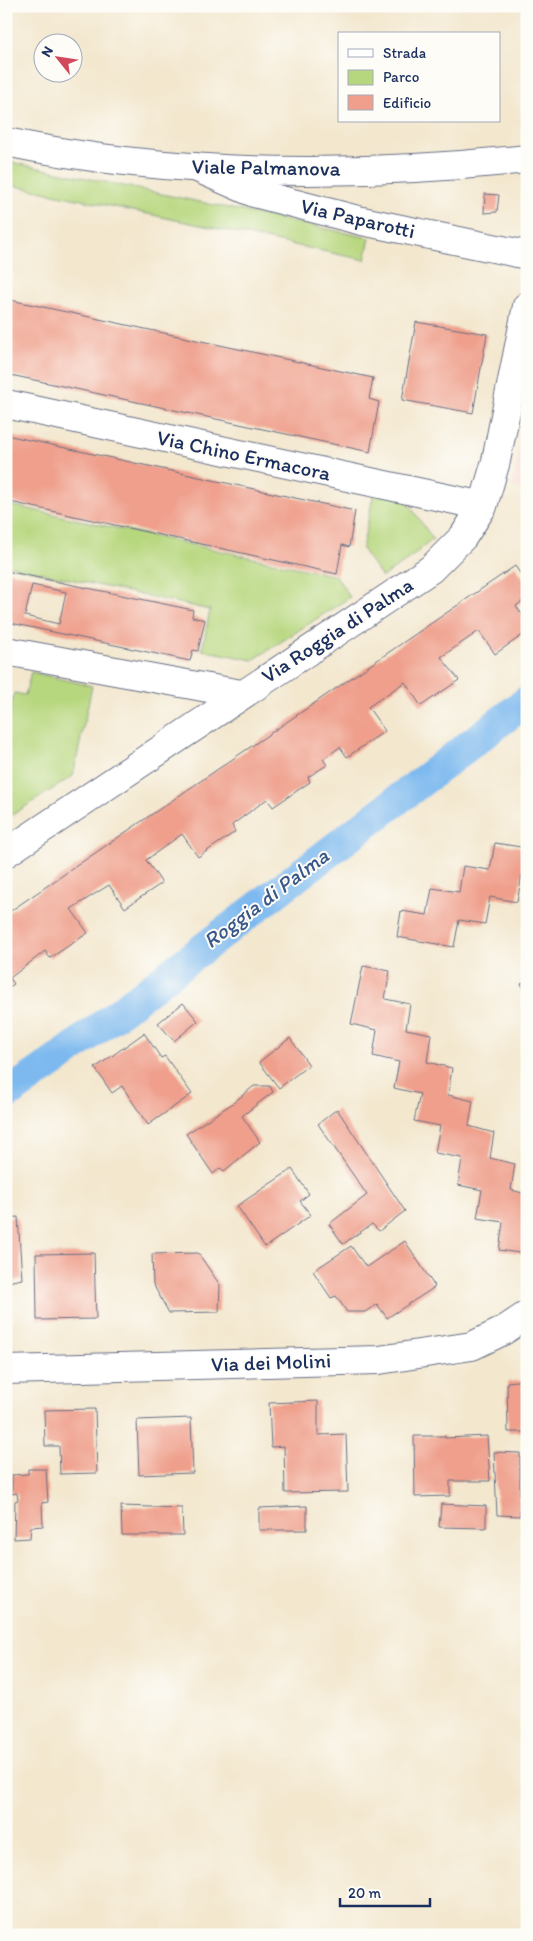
<svg xmlns="http://www.w3.org/2000/svg" width="533" height="1941" font-family="Itim,sans-serif">
	<rect width="100%" height="100%" fill="#fdfcf7"/>
	<filter id="ink" filterUnits="userSpaceOnUse"><feTurbulence type="fractalNoise" baseFrequency=".02" numOctaves="2"/><feDisplacementMap in="SourceGraphic" scale="10" xChannelSelector="R" yChannelSelector="G"/><feConvolveMatrix kernelMatrix="1 2 1 2 8 2 1 2 1" color-interpolation-filters="sRGB"/></filter>
	<filter id="wash" filterUnits="userSpaceOnUse"><feTurbulence type="fractalNoise" baseFrequency=".0096" numOctaves="4" result="noise"/><feDisplacementMap in="SourceGraphic" scale="20" xChannelSelector="R" yChannelSelector="G"/><feGaussianBlur stdDeviation="1.12" result="paint"/><feColorMatrix in="noise" values="0 0 0 0 0 0 0 0 0 0 0 0 0 0 0 0 0 1.4 0 .05"/><feComposite in="paint" operator="in"/></filter>
	<g filter="url(#wash)">
		<rect width="100%" height="100%" fill="#f3e7ce"/>
		<path fill="#f7d1c8" d="M 527,415 L 527,490 L 511,487 Z"/>
		<path fill="#b7d77e" stroke="#69836e" d="M 6,161 L 370,238 L 365,260 L 6,184 Z
			M 374,492 L 406,500 L 433,539 L 405,562 L 382,577 L 362,549 Z
			M 6,504 L 336,576 L 350,597 L 253,660 L 202,650 L 210,610 L 6,565 Z
			M 31,672 L 92,686 L 73,776 L 6,819 L 6,728 L 14,693 L 25,695 Z"/>
		<g fill="none" stroke-linecap="round" stroke-linejoin="round">
			<path stroke="#7db9ef" stroke-width="31" d="M 6,1095 L 58,1059 L 527,701"/>
		</g>
		<g id="blocks">
			<path fill="#ef9f8b" fill-rule="evenodd" d="M 485,194 L 499,195 L 497,212 L 484,213 Z
				M 6,299 L 373,378 L 369,399 L 379,402 L 370,452 L 6,374 Z
				M 416,322 L 487,334 L 473,413 L 402,400 Z
				M 6,435 L 355,511 L 349,547 L 342,545 L 337,574 L 6,501 Z
				M 515,566 L 527,583 L 527,598 L 516,606 L 527,621 L 527,632 L 495,654 L 479,631 L 441,657 L 459,680 L 421,706 L 405,682 L 368,707 L 385,731 L 347,757 L 340,747 L 323,759 L 327,765 L 308,777 L 310,782 L 273,807 L 267,799 L 232,825 L 235,832 L 198,857 L 182,834 L 146,860 L 162,883 L 125,908 L 109,885 L 71,909 L 88,933 L 50,958 L 45,951 L 10,978 L 14,984 L 6,989 L 6,914 Z
				M 6,571 L 193,610 L 192,617 L 205,620 L 198,651 L 193,650 L 190,661 L 6,622 ZM 32,585 L 66,592 L 59,624 L 25,616 Z
				M 526,820 L 527,876 L 522,875 L 517,902 L 490,897 L 485,924 L 459,920 L 454,947 L 397,937 L 401,911 L 427,915 L 432,888 L 459,892 L 463,866 L 490,870 L 495,843 L 521,847 Z
				M 363,966 L 390,971 L 385,999 L 410,1004 L 406,1029 L 431,1034 L 427,1062 L 452,1068 L 448,1095 L 473,1101 L 469,1126 L 494,1133 L 490,1158 L 515,1164 L 511,1190 L 527,1194 L 526,1254 L 499,1250 L 503,1222 L 477,1218 L 482,1190 L 458,1185 L 462,1158 L 435,1153 L 440,1126 L 414,1121 L 420,1094 L 394,1088 L 399,1062 L 373,1056 L 377,1030 L 351,1024 Z
				M 527,980 L 527,992 L 521,984 Z
				M 183,1003 L 198,1021 L 174,1041 L 158,1023 Z
				M 144,1033 L 161,1058 L 165,1056 L 192,1094 L 148,1125 L 122,1086 L 112,1093 L 95,1068 Z
				M 290,1038 L 309,1065 L 279,1088 L 259,1062 Z
				M 254,1086 L 270,1086 L 273,1092 L 242,1116 L 260,1142 L 224,1171 L 220,1168 L 213,1174 L 186,1134 L 233,1103 Z
				M 337,1109 L 405,1211 L 379,1231 L 372,1224 L 343,1244 L 329,1224 L 367,1195 L 318,1124 Z
				M 292,1169 L 309,1194 L 300,1201 L 311,1215 L 265,1247 L 237,1206 Z
				M 18,1217 L 22,1279 L 8,1282 L 10,1319 L 6,1319 L 6,1218 Z
				M 405,1241 L 435,1287 L 387,1318 L 377,1304 L 365,1312 L 347,1312 L 336,1296 L 331,1298 L 313,1271 L 351,1246 L 366,1267 Z
				M 94,1253 L 96,1319 L 37,1320 L 36,1254 Z
				M 198,1253 L 220,1285 L 219,1312 L 169,1313 L 153,1284 L 152,1254 Z
				M 527,1380 L 527,1432 L 508,1432 L 507,1382 Z
				M 318,1401 L 318,1435 L 346,1434 L 348,1492 L 285,1493 L 284,1446 L 271,1447 L 269,1403 Z
				M 95,1409 L 97,1473 L 60,1474 L 59,1446 L 45,1446 L 44,1410 Z
				M 191,1418 L 193,1473 L 139,1475 L 137,1420 Z
				M 414,1436 L 445,1436 L 445,1438 L 487,1436 L 490,1481 L 450,1481 L 450,1496 L 415,1497 Z
				M 494,1452 L 520,1453 L 520,1516 L 497,1515 Z
				M 28,1469 L 46,1469 L 48,1502 L 42,1503 L 43,1526 L 31,1527 L 30,1538 L 14,1539 L 15,1501 L 18,1500 L 17,1493 L 12,1494 L 12,1475 L 28,1474 Z
				M 441,1504 L 486,1506 L 486,1528 L 439,1527 Z
				M 121,1506 L 182,1508 L 183,1535 L 122,1535 Z
				M 307,1506 L 307,1530 L 259,1530 L 259,1508 Z"/>
		</g>
	</g>
	<g filter="url(#ink)">
		<use href="#blocks" fill-opacity="0" stroke="#676f85" stroke-width="1"/>
		<g fill="none" stroke-linecap="round" stroke-linejoin="round">
			<g stroke="#676f85" stroke-width="30">
				<path id="minor" d="M 195,167 L 254,193 L 362,221 L 527,255
					M 6,404 L 483,506
					M 6,651 L 241,694
					M 6,853 L 431,569 L 463,537 L 483,506 L 496,461 L 527,306
					M 6,1370 L 379,1360 L 472,1346 L 503,1331 L 527,1315"/>
			</g>
			<g stroke="#676f85" stroke-width="30">
				<path id="major" d="M 6,142 C 174,177 356,177 527,159"/>
			</g>
			<use href="#minor" stroke="#fff" stroke-width="28"/>
			<use href="#major" stroke="#fff" stroke-width="28"/>
		</g>
	</g>
	<g text-anchor="middle" dominant-baseline="central" stroke-width="4" stroke-linejoin="round" paint-order="stroke">
		<g font-size="21" fill="#1b2f5e" stroke="#fdfcf7">
			<text transform="translate(266 167) rotate(1)">Viale Palmanova</text>
			<text transform="translate(358 218) rotate(13)">Via Paparotti</text>
			<text transform="translate(244 455) rotate(12)">Via Chino Ermacora</text>
			<text transform="translate(337 630) rotate(-33)">Via Roggia di Palma</text>
			<text transform="translate(271 1362) rotate(-2)">Via dei Molini</text>
		</g>
		<g font-size="22" font-style="italic" fill="#38588a" stroke="#fdfcf7">
			<text transform="translate(266 898) rotate(-37)">Roggia di Palma</text>
		</g>
	</g>
	<rect width="533" height="1941" fill="none" stroke="#fdfcf7" stroke-width="25"/>
	<rect x="338" y="32" width="162" height="90" fill="#fdfcf7" stroke="#a3aaba"/>
	<rect x="348" y="49" width="25" height="8" fill="#ffffff" stroke="#a3aaba"/>
	<text x="383" y="58" font-size="15" fill="#1b2f5e">Strada</text>
	<rect x="348" y="70" width="25" height="15" fill="#b7d77e" stroke="#a3aaba"/>
	<text x="383" y="82" font-size="15" fill="#1b2f5e">Parco</text>
	<rect x="348" y="95" width="25" height="15" fill="#ef9f8b" stroke="#a3aaba"/>
	<text x="383" y="108" font-size="15" fill="#1b2f5e">Edificio</text>
	<g transform="translate(58 58) rotate(300)"><circle r="24" fill="#fdfcf7" stroke="#a3aaba"/>
	<path d="M0-4L9 19L0 12L-9 19Z" fill="#d1495b"/>
	<text y="-8" font-size="14" font-weight="bold" text-anchor="middle" fill="#1b2f5e">N</text>
	</g>
	<path d="M340 1898v8h90v-8" fill="none" stroke="#1b2f5e" stroke-width="2.5"/>
	<text x="348" y="1898" font-size="15" fill="#1b2f5e" stroke="#fdfcf7" stroke-width="4" paint-order="stroke">20 m</text>
</svg>
